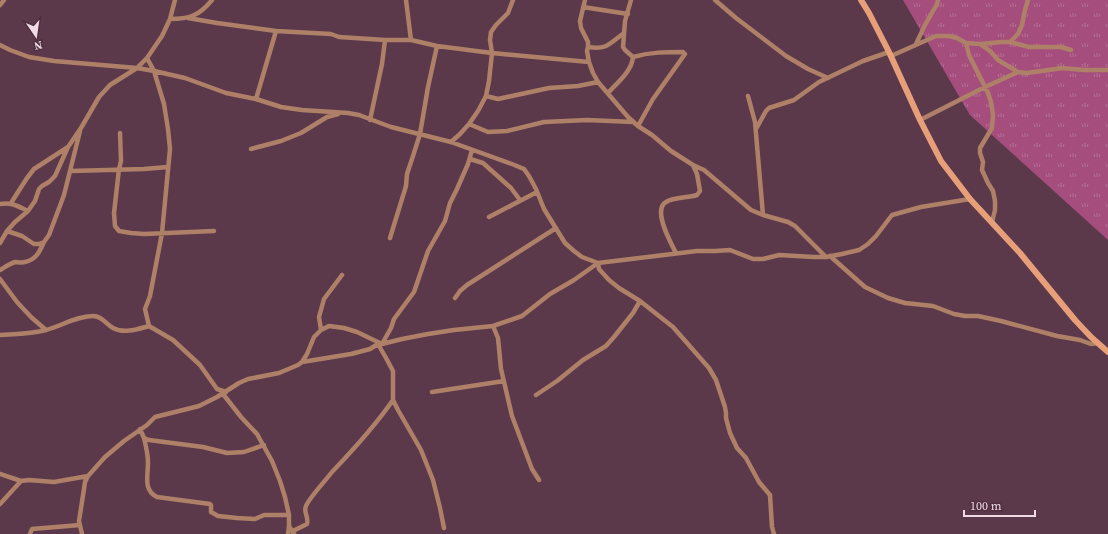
<svg xmlns="http://www.w3.org/2000/svg" width="1108" height="534" font-family="'Source Serif 4',serif">
	<defs>
		<pattern id="grass-tufts" width="24" height="20" patternUnits="userSpaceOnUse"><rect width="24" height="20" fill="#a54e7d"/><path d="M3 7l-1-3M5 7V3M7 7l1-3M15 17l-1-3M17 17v-4M19 17l1-3" fill="none" stroke="#b66f95"/></pattern>
	</defs>
	<rect width="100%" height="100%" fill="#5c394a"/>
	<path fill="url(#grass-tufts)" d="M 903,0 L 1108,0 L 1108,240 L 970,115 Z"/>
	<g fill="none" stroke-linecap="round" stroke-linejoin="round">
		<path stroke="#ae8068" stroke-width="4.5" d="M 406,0 L 411,40
			M 585,0 L 580,21 L 581,28 L 588,42 L 588,47 L 587,51 L 589,62 L 593,73 L 598,82 L 628,117 L 638,126 L 652,135 L 671,151 L 693,165 L 697,174 L 700,191 L 697,195 C 688,198 674,197 666,202 C 652,210 671,243 676,253
			M 715,0 L 736,18 L 786,56 L 808,69 L 828,78
			M 0,5 L 4,0
			M 583,7 L 628,14
			M 188,18 L 217,23 L 276,31 L 331,34 L 339,37 L 385,40 L 411,40 L 437,46 L 492,53 L 589,62
			M 170,19 C 189,19 199,16 212,0
			M 1010,42 L 1018,34 L 1022,25 L 1025,10 L 1028,0
			M 966,43 L 969,55 L 988,93 L 991,102 L 993,115 L 992,128 L 980,148 L 980,153 L 983,162 L 982,170 L 988,183 L 993,191 L 995,201 L 995,210 L 992,222
			M 916,44 L 925,25 L 937,4 L 938,0
			M 980,44 L 1002,42 L 1010,42 L 1029,47 L 1061,47 L 1071,50
			M 0,45 L 10,50 L 29,57 L 54,61 L 137,68 L 154,71 L 185,78 L 226,93 L 256,99 L 281,107 L 302,110 L 348,113 L 359,115 L 391,127 L 451,142 L 512,164 L 524,169 L 529,176 L 536,189 L 544,209 L 565,243 L 574,251 L 582,257 L 598,263 L 599,269 L 609,280 L 619,288 L 640,301 L 673,327 L 709,368 L 716,380 L 725,407 L 726,413 L 726,418 L 730,433 L 737,448 L 746,458 L 759,482 L 770,495 L 772,527 L 774,534
			M 588,47 C 607,50 609,44 624,33
			M 891,56 L 936,36 L 949,36 L 957,38 L 966,43 L 980,44 L 990,51 L 998,60 L 1018,72 L 1027,73 L 1056,69 L 1061,68 L 1084,70 L 1108,70
			M 633,57 C 650,52 666,52 683,52 L 685,54 L 653,99 L 638,126
			M 147,58 L 154,71 L 164,104 L 168,129 L 170,149 L 162,233 L 150,296 L 145,309 L 149,326 L 173,340 L 186,352 L 200,365 L 217,389 L 226,392
			M 608,93 C 617,83 632,71 633,57 L 625,50 L 623,47 L 625,21 L 631,0
			M 486,96 L 498,99 L 549,88 L 578,86 L 598,82
			M 748,96 L 755,122 L 763,215
			M 256,99 L 276,31
			M 370,120 L 382,64 L 385,40
			M 920,120 L 985,87 L 1018,72
			M 469,124 L 488,132 L 507,131 L 544,122 L 587,120 L 633,122
			M 756,129 L 766,111 L 769,108 L 794,100 L 819,82 L 863,61 L 889,52
			M 120,133 L 121,161 L 119,169 L 114,213 L 115,226 L 119,231 L 131,233 L 144,234 L 214,231
			M 451,142 L 460,134 L 469,124 L 478,111 L 486,96 L 489,81 L 492,53 L 490,40 L 491,32 L 496,25 L 508,13 L 513,0
			M 251,149 L 281,141 L 301,133 L 327,117 L 338,114
			M 470,159 L 483,163 L 511,188 L 520,200
			M 693,165 L 704,170 L 751,210 L 763,215 L 788,222 L 795,226 L 826,257
			M 71,171 L 144,169 L 168,167
			M 11,203 L 27,178 L 34,169 L 68,147
			M 0,204 C 12,202 17,206 28,211
			M 489,217 L 537,192
			M 7,231 L 22,236 L 34,244 L 39,244 L 44,242 L 49,235 L 64,195 L 80,131
			M 390,238 L 406,186 L 407,174 L 413,156 L 420,134 L 428,87 L 437,46
			M 0,243 L 7,231 L 15,222 L 28,211 L 35,201 L 39,189 L 42,186 L 49,182 L 55,176 L 68,147 L 81,128 L 99,97 L 110,85 L 137,68 L 147,58 L 162,36 L 170,19 L 175,0
			M 830,256 L 865,287 L 888,298 L 905,303 L 933,306 L 954,314 L 965,316 L 978,316 L 1001,321 L 1057,336 L 1080,340 L 1091,344 L 1098,343
			M 0,270 C 5,267 9,264 15,262 C 18,262 21,263 25,262 C 36,260 40,251 44,242
			M 0,279 L 17,302 L 31,317 L 46,330
			M 455,298 L 460,291 L 467,285 L 556,228
			M 493,326 L 498,338 L 501,369 L 512,416 L 532,469 L 539,480
			M 321,330 L 319,317 L 324,299 L 342,275
			M 0,335 C 15,334 31,334 46,330 C 62,326 76,316 93,316 C 102,316 106,324 113,328 C 124,334 138,329 149,326
			M 378,344 L 386,358 L 393,371 L 393,400 L 398,410 L 421,450 L 433,480 L 440,508 L 444,528
			M 302,362 L 351,354 L 370,349 L 378,344 L 382,344 L 391,328 L 394,319 L 414,292 L 428,251 L 445,221 L 450,203 L 457,189 L 468,164 L 472,150
			M 432,392 L 504,381
			M 223,394 L 241,417 L 257,434 L 272,461 L 280,481 L 285,497 L 289,515 L 289,526 L 294,534
			M 536,395 L 557,381 L 583,360 L 606,346 L 614,337 L 633,313 L 640,301
			M 140,429 L 144,438 L 149,440 L 203,447 L 227,453 L 244,452 L 264,445
			M 144,438 C 146,446 148,455 148,463 C 148,476 143,490 157,497 L 210,504 L 211,505 L 211,512 L 218,516 L 237,518 L 255,519 L 264,515 L 289,515
			M 0,474 L 21,481
			M 0,504 L 21,481 L 29,480 L 54,482 L 88,476
			M 293,531 L 307,524 C 309,517 303,512 306,506 C 309,498 326,480 332,472 C 354,449 375,426 393,400
			M 30,534 L 32,529 L 80,525
			M 82,534 L 79,521 L 84,489 L 85,482 L 88,476 L 105,457 L 124,441 L 147,425 L 155,417 L 199,406 L 217,397 L 239,383 L 248,379 L 279,373 L 298,365 L 302,362 L 307,354 L 314,337 L 321,330 L 329,326 L 344,328 L 357,332 L 382,344 L 402,339 L 428,334 L 454,330 L 493,326 L 522,316 L 550,294 L 574,280 L 598,263 L 697,251 L 715,251 L 730,250 L 753,259 L 763,259 L 779,255 L 814,257 L 826,257 L 842,254 L 859,250 L 868,244 L 876,236 L 892,215 L 921,207 L 970,199
			M 288,534 L 289,526"/>
		<path stroke="#e79f79" stroke-width="6" d="M 861,0 L 869,13 L 889,52 L 920,120 L 941,161 L 970,199 L 1020,253 L 1075,320 L 1091,337 L 1108,352"/>
	</g>
	<g transform="translate(36 36) rotate(167)" stroke="#502f40" stroke-width="3" paint-order="stroke">
	<path d="M0-3L7 15L0 10L-7 15Z" fill="#f0dbe4"/>
	<text y="-6" font-size="11" font-weight="bold" text-anchor="middle" fill="#f0dbe4">N</text>
	</g>
	<path d="M964 510v6h71v-6" fill="none" stroke="#f0dbe4" stroke-width="2"/>
	<text x="970" y="510" font-size="12" fill="#f0dbe4" stroke="#502f40" stroke-width="3" paint-order="stroke">100 m</text>
</svg>
